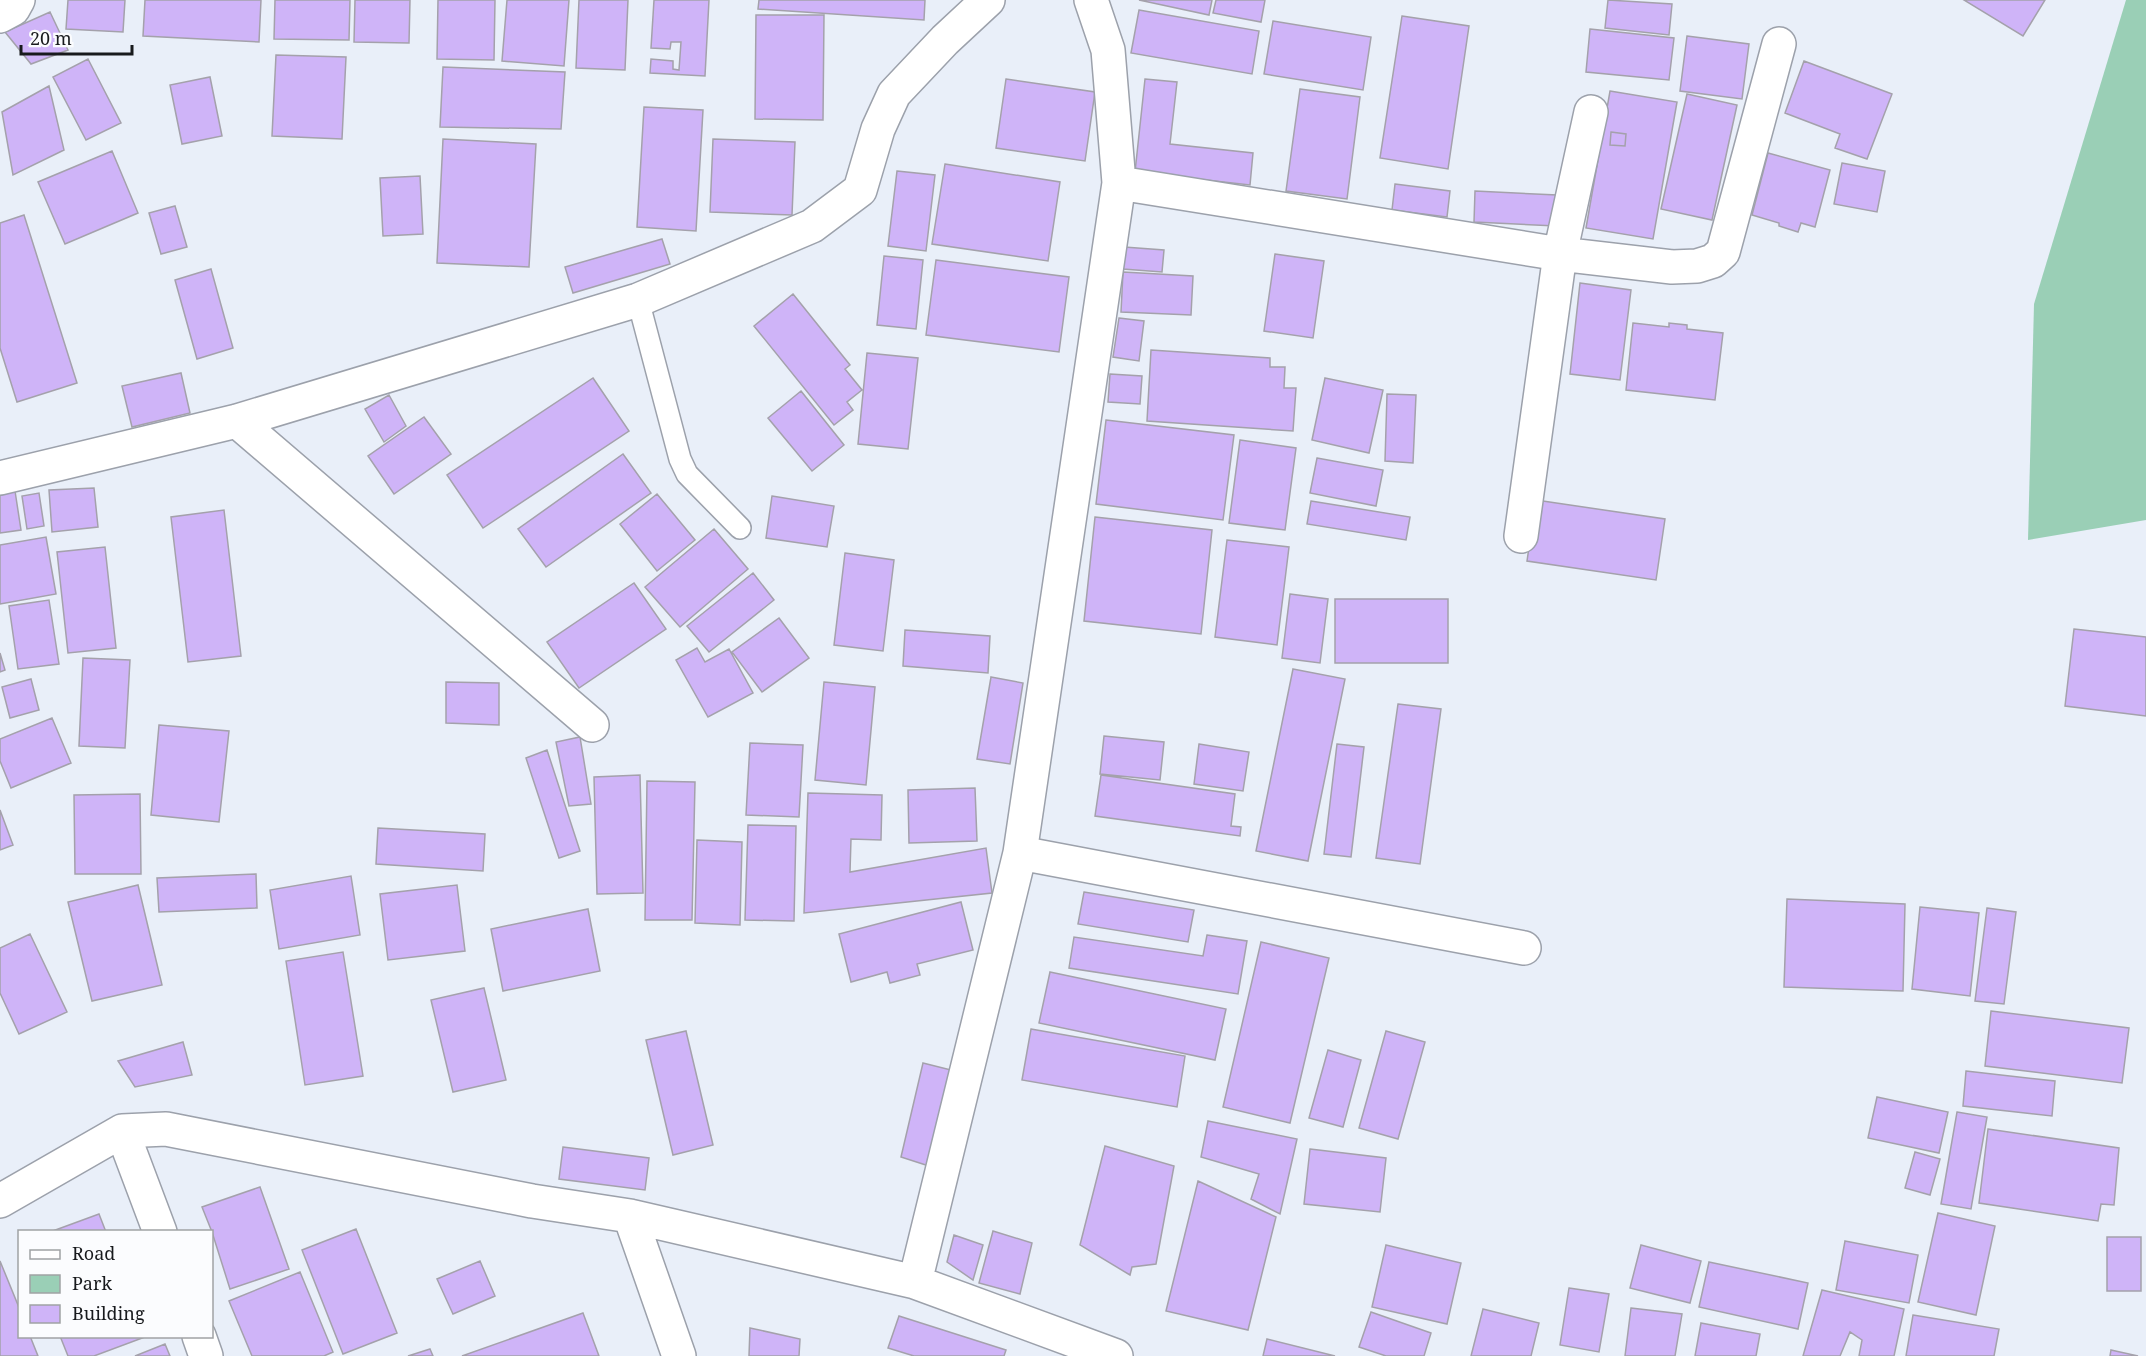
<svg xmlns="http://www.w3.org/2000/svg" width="2146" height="1356" viewBox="0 0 2146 1356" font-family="'Noto Serif',serif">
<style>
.green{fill:#9acfb6}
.building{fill:#cfb4f8;stroke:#a4a1ab;stroke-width:1.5}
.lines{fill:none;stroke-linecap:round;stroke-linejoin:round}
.lane-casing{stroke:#9ca1ab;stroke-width:24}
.street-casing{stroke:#9ca1ab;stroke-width:36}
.lane{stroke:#fff;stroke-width:21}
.street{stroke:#fff;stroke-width:33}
</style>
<rect width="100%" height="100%" fill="#e9eff9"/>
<path class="green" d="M2126,0H2146V520L2028,540L2034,304Z"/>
<path class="building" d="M68,0H125L123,32L66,29Z
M145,0H261L259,42L143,36Z
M275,0H350L349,40L274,39Z
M355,0H410L409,43L354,42Z
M438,0H495L494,60L437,59Z
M507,0H569L564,66L502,61Z
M579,0H628L625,70L576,68Z
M654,0H709L705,76L650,73L651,59L673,61V69L679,70L681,42H671L670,49L651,48Z
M759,0H925L924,20L758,9Z
M1139,0H1212L1209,15Z
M1216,0H1265L1261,22L1213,13Z
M1608,0L1672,4L1669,35L1605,28Z
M1964,0H2045L2023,36Z
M1139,10L1259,31L1252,74L1131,53Z
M50,12L68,50L31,64L5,32Z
M756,15H824L823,120L755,119Z
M1402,16L1469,26L1448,169L1380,158Z
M1273,21L1371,37L1363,90L1264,74Z
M1590,29L1674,38L1669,80L1586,72Z
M1687,36L1749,44L1742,99L1680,91Z
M276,55L346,57L342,139L272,136Z
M88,59L121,123L86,140L53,77Z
M1804,61L1892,94L1867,159L1835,148L1840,134L1785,113Z
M443,67L565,72L561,129L440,127Z
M210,77L222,136L182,144L170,85Z
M1006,79L1095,92L1085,161L996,148Z
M1145,79L1177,82L1170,144L1253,153L1250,185L1135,172Z
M49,86L64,150L13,175L2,112Z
M1300,89L1360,97L1347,199L1286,191Z
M1610,91L1677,102L1653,239L1586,228Z
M1687,94L1737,105L1712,220L1661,209Z
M644,107L703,110L696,231L637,227Z
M1611,132L1626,134L1625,146L1610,145Z
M443,139L536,144L529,267L437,263Z
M713,139L795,142L792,215L710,212Z
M112,151L138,213L65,244L38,182Z
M1768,153L1830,170L1815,227L1801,223L1798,232L1779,226V223L1752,215Z
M1842,163L1885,171L1877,212L1834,204Z
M945,164L1060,182L1048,261L932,244Z
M897,171L935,175L926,251L888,246Z
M420,176L423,234L383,236L380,178Z
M1395,184L1450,191L1447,217L1392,210Z
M1475,191L1557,195L1556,226L1474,222Z
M175,206L187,247L161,254L149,213Z
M24,215L77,383L17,402L0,348V223Z
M662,239L670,264L573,293L565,267Z
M1124,247L1164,250L1162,272L1123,269Z
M1275,254L1324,261L1313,338L1264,331Z
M884,256L923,260L916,329L877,325Z
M936,260L1069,277L1059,352L926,335Z
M211,269L233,348L197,359L175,280Z
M1123,272L1193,276L1191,315L1121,312Z
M1580,283L1631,290L1620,380L1570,374Z
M793,294L850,365L845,369L862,390L847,402L853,410L834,425L754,326Z
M1119,318L1144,321L1139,361L1113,357Z
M1633,323L1669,327V323L1687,325V329L1723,333L1715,400L1626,390Z
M1151,350L1270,358V367H1285L1284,388H1296L1293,431L1147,421Z
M867,353L918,358L908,449L858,444Z
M181,373L190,413L132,427L122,386Z
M1110,374L1142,376L1140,404L1108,402Z
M593,378L629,431L483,528L447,475Z
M1325,378L1383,390L1369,453L1312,440Z
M801,391L844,445L812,471L768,418Z
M1387,394L1416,395L1413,463L1385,461Z
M389,395L406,426L384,442L365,409Z
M424,417L451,454L394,494L368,456Z
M1106,420L1234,435L1223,520L1096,504Z
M1240,440L1296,448L1285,530L1229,523Z
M623,454L651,493L546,567L518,529Z
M1317,458L1383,470L1376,506L1310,493Z
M94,488L98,527L52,532L49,490Z
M15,491L21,530L0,533V493Z
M39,493L44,526L27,529L22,496Z
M657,494L695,540L657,571L620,524Z
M772,496L834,506L827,547L766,538Z
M1536,500L1665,519L1656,580L1527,561Z
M1311,501L1410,517L1406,540L1307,524Z
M224,510L241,656L188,662L171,517Z
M1095,517L1212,530L1201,634L1084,621Z
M714,529L748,569L680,627L645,587Z
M46,537L56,594L0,604V545Z
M1227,540L1289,547L1277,645L1215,637Z
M105,547L116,648L68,653L57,552Z
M845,553L894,560L883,651L834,645Z
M753,573L774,600L709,652L687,626Z
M634,583L666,629L579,688L547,642Z
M1290,594L1328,599L1320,663L1282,658Z
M1335,599H1448V663H1335Z
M49,600L59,664L18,669L9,606Z
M779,618L809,658L762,692L732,652Z
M2074,629L2146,637V716L2065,706Z
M905,630L990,636L988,673L903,666Z
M697,648L705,662L729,649L753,693L708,717L676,660Z
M0,653L5,670L0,672Z
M83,658L130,660L125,748L79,746Z
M1293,669L1345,679L1308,861L1256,851Z
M991,677L1023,683L1010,764L977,759Z
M31,679L39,710L10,718L2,687Z
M446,682L499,683V725L446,723Z
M824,682L875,687L866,785L815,780Z
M1398,704L1441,709L1420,864L1376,858Z
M52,718L71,763L11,788L0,761V739Z
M159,725L229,731L219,822L151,815Z
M1104,736L1164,742L1160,780L1100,774Z
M580,737L591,804L569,806L556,742Z
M750,743L803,745L799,817L746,815Z
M1199,744L1249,752L1243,791L1194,784Z
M1337,744L1364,747L1351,857L1324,854Z
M547,750L580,851L559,858L526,758Z
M640,775L643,893L597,894L594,777Z
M1101,775L1235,794L1231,826L1241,827L1240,836L1095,816Z
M647,781L695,782L692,920H645Z
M975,788L977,841L909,843L908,790Z
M808,793L882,795L881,840L851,839L850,872L986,848L992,893L804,913Z
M140,794L141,874H75L74,795Z
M0,810L13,845L0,850Z
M748,825L796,826L794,921L745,920Z
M378,828L485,834L483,871L376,864Z
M697,840L742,842L740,925L695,923Z
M256,874L257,908L159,912L157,878Z
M351,876L360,935L279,949L270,890Z
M138,885L162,985L92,1001L68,902Z
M457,885L465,951L388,960L380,894Z
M1084,892L1194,910L1188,942L1078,924Z
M1787,899L1905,904L1903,991L1784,987Z
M961,902L973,950L917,964L920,975L890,983L887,972L851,982L839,934Z
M1920,907L1979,913L1970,996L1912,989Z
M1987,908L2016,912L2004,1004L1975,1001Z
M588,909L600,971L503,991L491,929Z
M30,934L67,1012L19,1034L0,993V948Z
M1207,935L1247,941L1238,994L1069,968L1074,937L1203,956Z
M1261,942L1329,958L1290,1123L1223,1107Z
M343,952L363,1076L305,1085L286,961Z
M1050,972L1226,1009L1215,1060L1039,1023Z
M484,988L506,1080L453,1092L431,1000Z
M1991,1011L2129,1028L2122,1083L1985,1066Z
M1031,1029L1185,1056L1177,1107L1022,1080Z
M686,1031L713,1145L673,1155L646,1040Z
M1386,1031L1425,1042L1398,1139L1359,1128Z
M183,1042L192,1075L135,1087L118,1061Z
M1328,1050L1361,1060L1343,1127L1309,1118Z
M923,1063L959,1072L932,1167L901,1157Z
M1966,1071L2055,1081L2052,1116L1963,1106Z
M1877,1097L1948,1112L1939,1153L1868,1138Z
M1957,1112L1987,1117L1971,1209L1941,1204Z
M1208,1121L1297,1139L1280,1214L1251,1199L1259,1174L1201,1157Z
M1988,1129L2119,1148L2114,1205L2101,1204L2098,1221L1979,1203Z
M1105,1146L1174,1166L1156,1264L1132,1267L1130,1275L1080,1245Z
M563,1147L649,1158L645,1190L559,1179Z
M1310,1149L1386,1158L1380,1212L1304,1204Z
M1915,1152L1940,1159L1930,1195L1905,1188Z
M1198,1181L1276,1217L1248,1330L1166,1311Z
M260,1187L289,1269L230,1289L212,1232L202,1207Z
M1938,1213L1995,1226L1976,1315L1918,1302Z
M99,1214L106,1232H50Z
M356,1229L397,1333L343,1354L302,1250Z
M993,1231L1032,1243L1020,1294L979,1283Z
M954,1235L983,1245L973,1280L947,1262Z
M2107,1237H2141V1291H2107Z
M1845,1241L1918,1255L1909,1303L1836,1290Z
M1386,1245L1461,1263L1447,1324L1372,1307Z
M1641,1245L1701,1261L1690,1303L1630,1288Z
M0,1261L20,1310V1336H30L38,1356H0Z
M480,1261L495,1296L453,1314L437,1279Z
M1709,1262L1808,1283L1798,1329L1699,1307Z
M300,1272L333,1352L324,1356H252L229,1301Z
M1569,1288L1609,1294L1599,1352L1560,1345Z
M1822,1290L1904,1309L1894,1356H1859L1862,1340L1850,1332L1840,1356H1803Z
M1631,1308L1682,1314L1675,1356H1625Z
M1483,1309L1539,1323L1531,1356H1471Z
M1371,1312L1431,1333L1424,1356H1386L1359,1347Z
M583,1313L599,1356H462Z
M1913,1315L1999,1329L1994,1356H1906Z
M899,1316L1006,1350L1004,1356H914L888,1348Z
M1701,1323L1760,1334L1756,1356H1695Z
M750,1328L800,1339L799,1356H749Z
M60,1336H145V1337L94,1356H68Z
M1267,1339L1335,1356H1263Z
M165,1344L170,1356H135Z
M430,1349L433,1356H408Z
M2111,1350L2138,1356H2110Z"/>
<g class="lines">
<defs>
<path id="lane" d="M638,300L680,459L687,474L740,528"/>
<path id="street" d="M0,16L13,9L18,0
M1119,183L1560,254L1672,267L1697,266L1713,261L1723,252L1779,44
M237,421L592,725
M0,478L237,421L638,300L812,226L860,190L878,129L894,94L945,40L988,0
M1521,536L1560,254L1591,112
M1020,853L1524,948
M122,1131L160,1232
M0,1201L122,1131L166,1129L532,1201L630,1216L915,1282L1116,1356
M630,1216L679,1356
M915,1282L1020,853L1119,183L1108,50L1091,0
M199,1336L206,1356"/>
</defs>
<use href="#lane" class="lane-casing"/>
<use href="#street" class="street-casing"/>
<use href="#lane" class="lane"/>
<use href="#street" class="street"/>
</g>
<rect x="18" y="1230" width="195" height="108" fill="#fbfcfe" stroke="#a0a2a4" stroke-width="1.5"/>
<rect x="30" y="1250" width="30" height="9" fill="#ffffff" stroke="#a0a2a4" stroke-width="1.5"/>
<text x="72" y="1260" font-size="18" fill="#181a1d">Road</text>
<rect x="30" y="1275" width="30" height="18" fill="#9acfb6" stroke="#a0a2a4" stroke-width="1.5"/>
<text x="72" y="1290" font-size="18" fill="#181a1d">Park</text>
<rect x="30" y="1305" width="30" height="18" fill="#cfb4f8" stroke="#a0a2a4" stroke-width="1.5"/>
<text x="72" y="1320" font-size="18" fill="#181a1d">Building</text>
<path d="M21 45v9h111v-9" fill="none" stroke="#181a1d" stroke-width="3"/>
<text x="30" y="45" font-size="18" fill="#181a1d" stroke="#fbfcfe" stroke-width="4.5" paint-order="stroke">20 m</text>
</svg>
